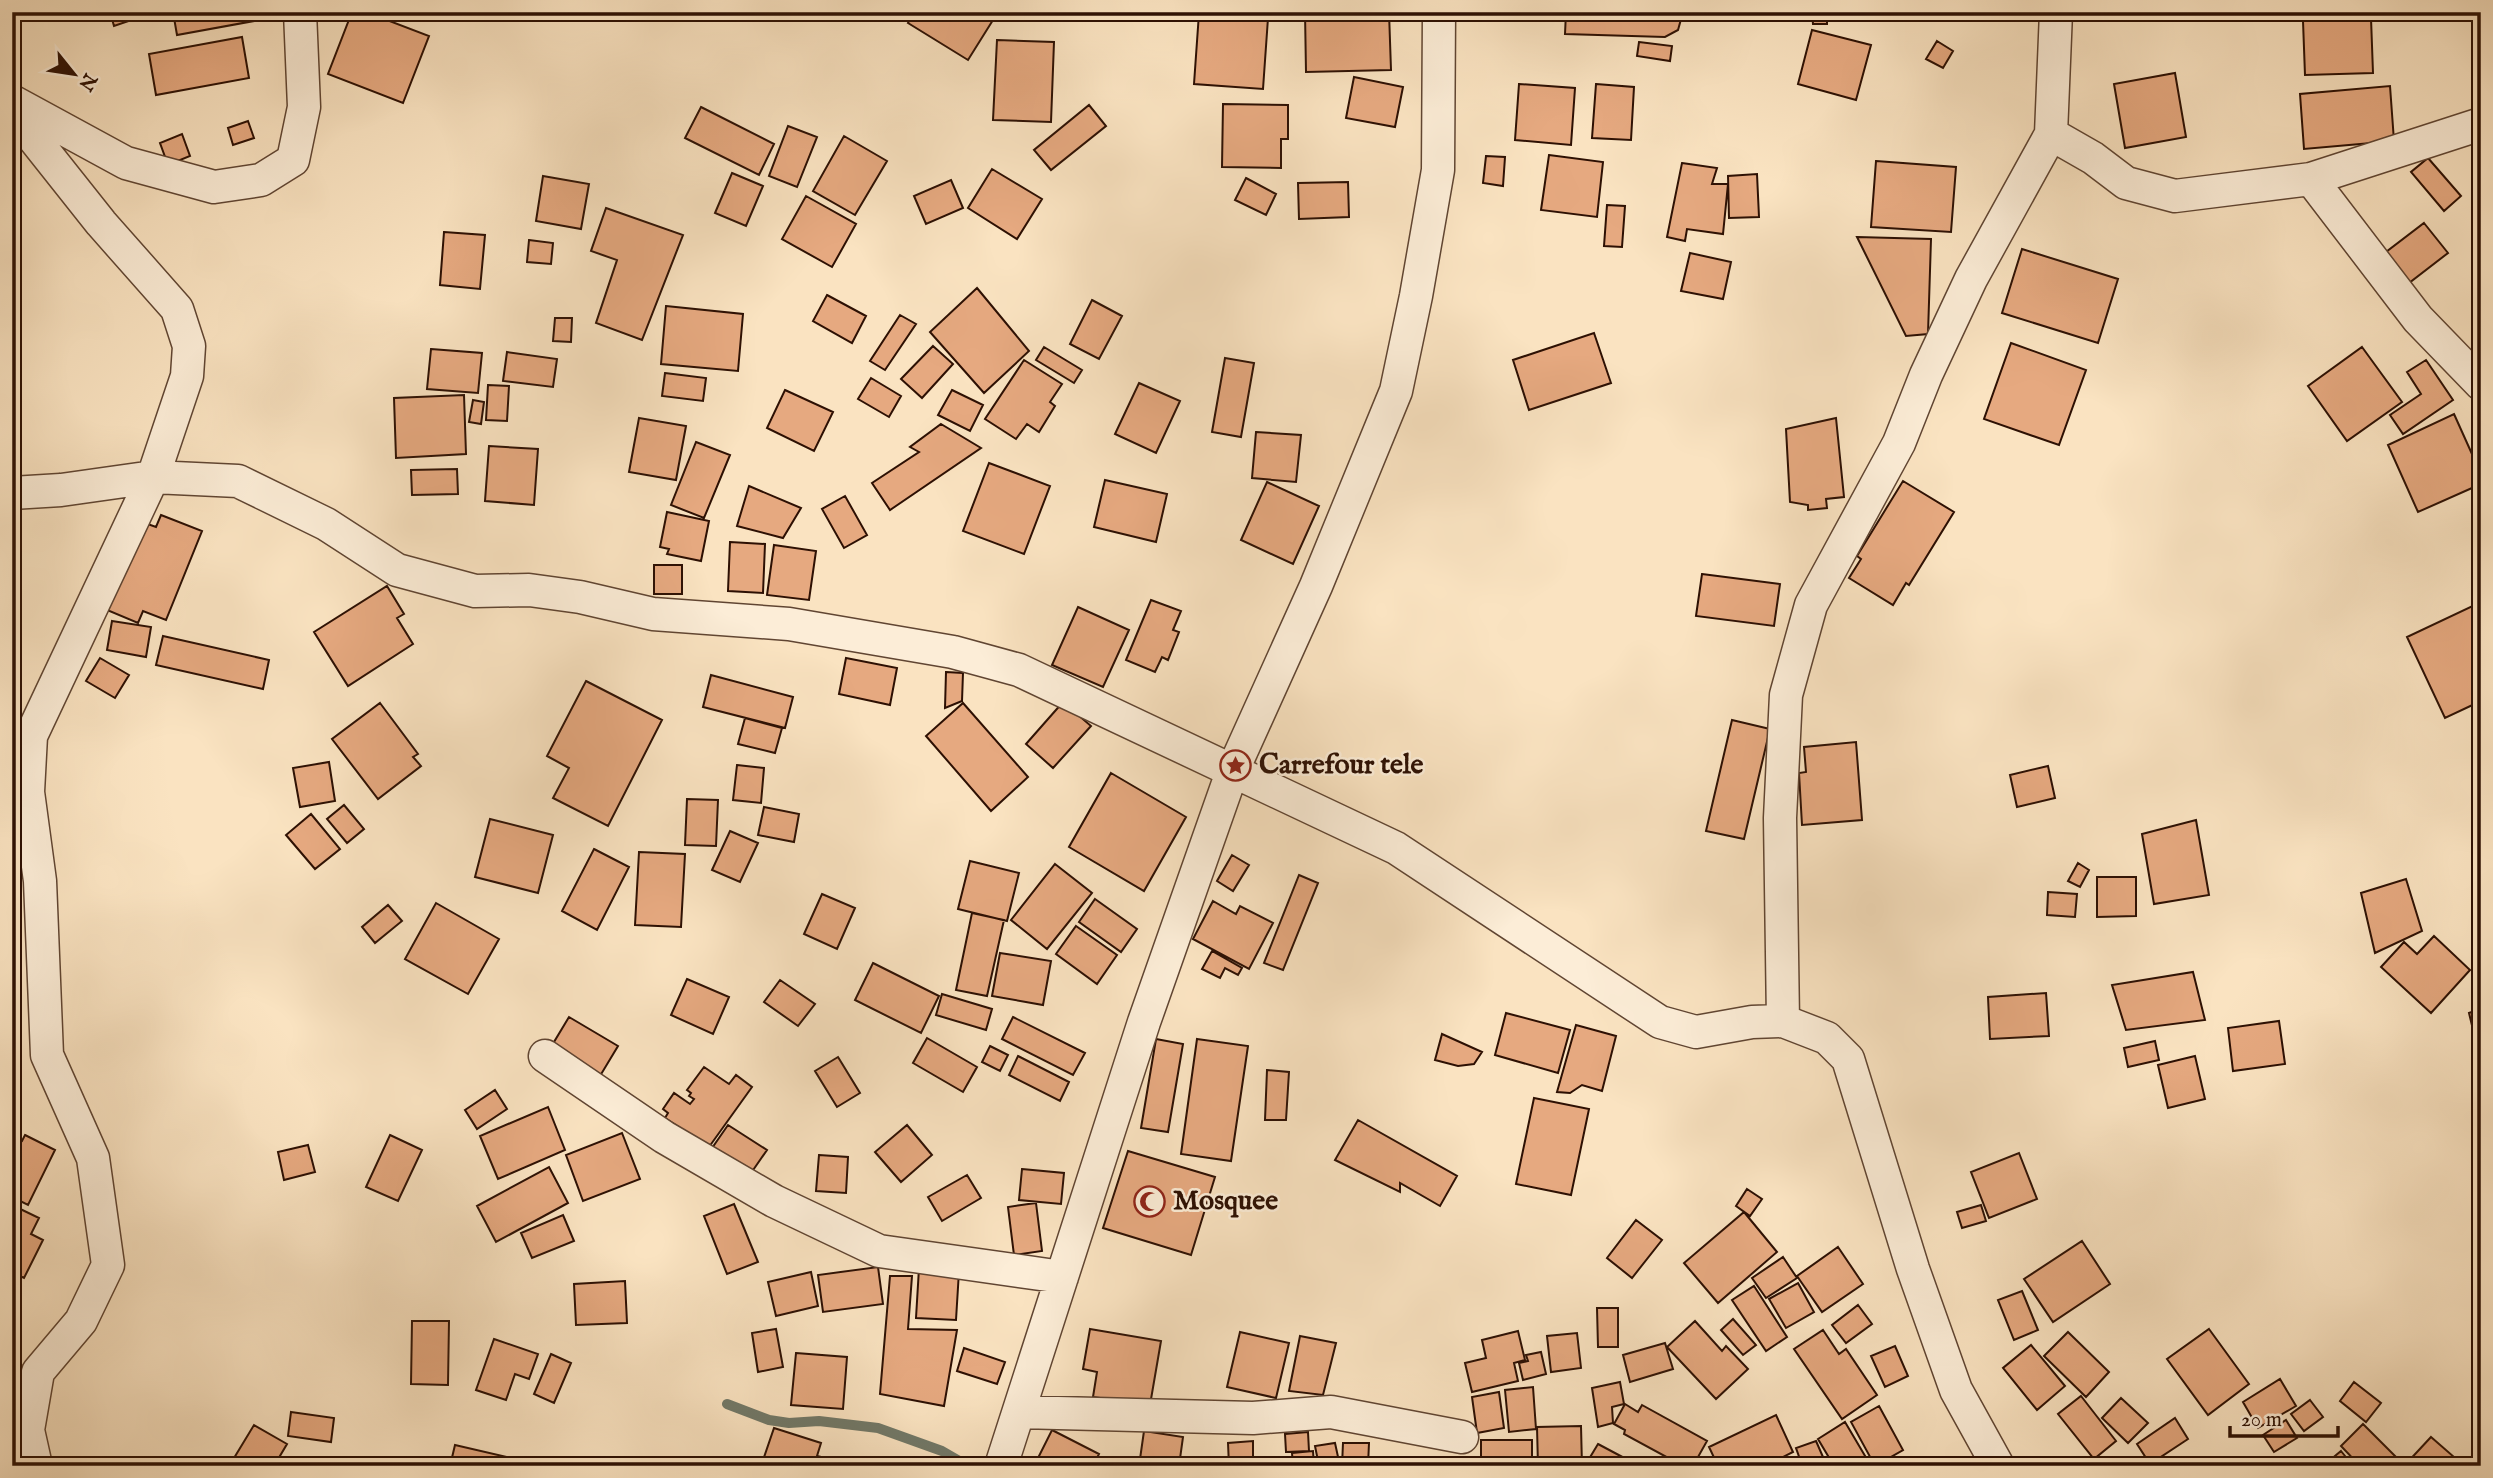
<svg xmlns="http://www.w3.org/2000/svg" width="2493" height="1478" viewBox="0 0 2493 1478" font-family="'IM FELL English',serif">
<style>
.lines{fill:none;stroke-linecap:round;stroke-linejoin:round}
.stream{stroke:#717969;stroke-width:10}
.building{fill:#e6a980;stroke:#2d1003;stroke-width:2}
.minor-casing{stroke:#604532;stroke-width:35}
.minor{stroke:#fcedd7;stroke-width:32}
.labels{text-anchor:middle;dominant-baseline:central;stroke-width:5;stroke-linejoin:round;paint-order:stroke}
.poi-label{font-size:28px;font-weight:bold;fill:#2d1003;stroke:#fcedd7;text-anchor:start}
</style>
<rect width="100%" height="100%" fill="#fae3c1"/>
<filter id="stains"><feTurbulence type="fractalNoise" baseFrequency=".00286" numOctaves="4"/><feColorMatrix values="0 0 0 0 .2 0 0 0 0 .09 0 0 0 0 .02 0 0 0 .5 -.17"/></filter>
<radialGradient id="worn" r=".72"><stop offset=".6" stop-color="#630" stop-opacity="0"/><stop offset="1" stop-color="#630" stop-opacity=".3"/></radialGradient>
<g class="lines">
<path class="stream" d="M727,1404L769,1420L789,1423L819,1421L878,1428L942,1451L968,1466"/>
</g>
<path class="building" d="M110,12H155L114,26Z
M173,12H264L265,19L177,35Z
M352,12H366L429,36L403,103L328,74Z
M915,12H998L968,60L908,23Z
M1305,12H1389L1391,70L1306,72Z
M1566,12H1683L1678,30L1665,37L1565,34Z
M1812,12H1827V24H1813Z
M1199,13L1268,18L1263,89L1194,84Z
M2371,18L2373,73L2305,75L2303,21Z
M1812,30L1871,45L1856,100L1798,84Z
M242,37L249,78L156,95L149,54Z
M997,40L1054,42L1051,122L993,120Z
M1937,41L1953,51L1943,68L1926,59Z
M1639,42L1672,46L1670,61L1637,56Z
M2175,73L2186,137L2125,148L2114,84Z
M1354,77L1403,87L1395,127L1346,118Z
M1519,84L1575,88L1571,145L1515,140Z
M1596,84L1634,87L1631,140L1592,138Z
M2390,86L2394,141L2304,149L2300,94Z
M1223,104L1288,105V139H1281V168L1222,167Z
M1089,105L1106,126L1051,170L1034,150Z
M701,107L774,144L759,175L685,138Z
M248,121L254,138L233,145L228,128Z
M788,126L817,137L797,187L769,176Z
M182,134L190,156L168,165L160,143Z
M844,136L887,161L855,215L813,191Z
M1549,155L1603,162L1597,217L1541,210Z
M1486,156L1505,157L1503,186L1483,183Z
M2428,158L2461,196L2444,211L2411,172Z
M1876,161L1956,167L1951,232L1871,227Z
M1682,163L1717,168L1712,184H1728L1723,234L1687,229L1685,241L1667,237Z
M992,169L1042,199L1017,239L968,208Z
M732,173L763,186L746,226L715,213Z
M1757,174L1759,217L1729,218L1728,176Z
M543,176L589,184L581,229L536,221Z
M1246,178L1276,194L1266,215L1235,200Z
M951,180L963,208L926,224L914,196Z
M1348,182L1349,217L1299,219L1298,183Z
M806,196L856,224L832,267L782,239Z
M1607,205L1625,206L1622,247L1604,246Z
M606,208L683,235L642,340L596,323L617,260L591,251Z
M2424,223L2448,253L2409,283L2386,252Z
M444,232L485,235L480,289L440,285Z
M1857,237L1931,239L1928,334L1906,336Z
M529,240L553,243L551,264L527,262Z
M2022,249L2118,279L2098,343L2002,313Z
M1690,253L1731,262L1723,299L1681,291Z
M977,288L1029,351L984,393L930,332Z
M827,295L866,316L852,343L813,321Z
M1092,300L1122,316L1099,359L1070,344Z
M666,306L743,314L738,371L661,364Z
M900,315L916,324L885,370L870,361Z
M555,318H572L571,342L553,341Z
M1594,333L1611,383L1529,410L1513,360Z
M2011,343L2086,370L2059,445L1984,419Z
M933,346L953,364L922,398L901,379Z
M1044,347L1082,370L1074,383L1036,360Z
M2362,347L2402,402L2347,441L2308,386Z
M431,349L482,353L478,393L427,389Z
M507,352L557,359L553,387L503,381Z
M1225,358L1254,363L1241,437L1212,432Z
M1024,360L1062,384L1050,402L1055,406L1039,432L1027,424L1016,439L985,419Z
M2426,360L2453,400L2403,434L2390,415L2421,394L2407,372Z
M665,373L706,378L703,401L662,396Z
M871,378L901,396L889,417L858,399Z
M1139,383L1180,401L1156,453L1115,434Z
M488,385L509,386L507,421L486,420Z
M785,390L833,412L814,451L767,428Z
M952,390L983,405L970,431L938,415Z
M464,395L466,454L396,458L394,398Z
M473,400L484,402L481,424L469,422Z
M2454,414L2481,474V484L2418,512L2388,445Z
M639,418L686,426L676,480L629,472Z
M1836,418L1844,497L1826,499L1827,508L1808,510V505L1790,502L1786,429Z
M941,424L981,448L890,510L872,483L919,452L910,447Z
M1256,432L1301,435L1296,482L1252,478Z
M696,442L730,455L704,518L671,505Z
M489,446L538,449L534,505L485,501Z
M989,463L1050,486L1024,554L963,531Z
M457,469L458,494L412,495L411,470Z
M1105,480L1167,494L1156,542L1094,527Z
M1903,481L1954,512L1909,585L1906,583L1893,605L1849,578L1861,559L1857,556Z
M1267,482L1319,506L1293,564L1241,540Z
M749,486L801,508L783,538L737,526Z
M845,496L867,535L844,548L822,509Z
M667,512L709,521L701,561L667,554L669,549L660,547Z
M161,515L202,531L166,620L143,611L138,623L107,610L142,522L156,527Z
M730,542L765,544L763,593L728,591Z
M774,545L816,551L809,600L767,595Z
M654,565H682V594H654Z
M1702,574L1780,584L1774,626L1696,616Z
M387,586L404,614L397,618L413,644L348,686L314,632Z
M1151,600L1181,611L1173,630L1179,632L1168,660L1162,657L1155,672L1126,660Z
M2481,602V701L2445,718L2407,637Z
M1078,607L1129,630L1103,687L1052,665Z
M112,621L151,627L146,657L107,650Z
M163,636L269,660L263,689L156,665Z
M100,658L129,675L115,698L86,681Z
M846,658L897,668L890,705L839,694Z
M946,672L963,673L962,701L945,708Z
M711,675L793,697L785,728L703,707Z
M586,681L662,720L608,826L553,798L569,768L547,756Z
M1063,702L1091,726L1053,768L1026,744Z
M380,703L418,754L413,757L421,766L378,799L332,739Z
M963,703L1028,777L991,811L926,736Z
M745,718L782,728L775,753L738,744Z
M1732,720L1770,729L1744,839L1706,831Z
M1856,742L1862,820L1802,825L1799,773L1806,772L1804,747Z
M329,762L335,801L300,807L293,768Z
M737,765L764,768L761,803L733,800Z
M2048,766L2055,798L2017,807L2010,775Z
M1111,773L1186,817L1144,891L1069,847Z
M687,799L718,800L716,846L685,845Z
M344,805L364,829L347,843L327,819Z
M764,807L799,814L794,842L758,835Z
M311,814L340,849L315,869L286,835Z
M490,819L553,835L538,893L475,877Z
M2196,820L2209,895L2154,904L2142,834Z
M730,831L758,843L740,882L712,870Z
M594,849L629,867L597,930L562,911Z
M639,852L685,854L681,927L635,925Z
M1232,855L1249,865L1233,891L1217,881Z
M970,861L1019,873L1007,921L958,909Z
M2078,863L2089,870L2080,887L2068,881Z
M1055,864L1092,893L1047,949L1011,920Z
M1299,875L1318,883L1283,970L1264,963Z
M2097,877H2136V916L2097,917Z
M2406,879L2422,931L2375,953L2361,893Z
M2048,892L2077,894L2075,917L2047,915Z
M822,894L855,908L837,949L804,934Z
M1095,899L1137,929L1121,952L1079,922Z
M1213,901L1236,914L1240,906L1273,923L1249,969L1193,939Z
M436,903L499,939L468,994L405,959Z
M388,905L402,921L375,943L362,927Z
M972,913L1004,920L987,996L956,990Z
M1076,926L1117,955L1097,984L1056,954Z
M2434,936L2470,970L2431,1013L2381,967L2404,942L2417,954Z
M1212,951L1242,968L1238,975L1225,968L1220,978L1202,969Z
M1000,953L1051,961L1043,1005L992,996Z
M873,963L939,996L921,1033L855,1000Z
M2193,972L2205,1020L2126,1030L2112,985Z
M687,979L729,997L713,1034L671,1015Z
M780,980L815,1004L798,1026L764,1002Z
M2046,993L2049,1036L1990,1039L1988,997Z
M942,994L992,1009L986,1030L936,1015Z
M2481,1009V1063L2469,1013Z
M1506,1013L1570,1030L1558,1073L1495,1055Z
M569,1017L618,1046L600,1076L551,1047Z
M1013,1017L1085,1053L1073,1075L1002,1039Z
M2279,1021L2285,1064L2233,1071L2228,1028Z
M1576,1025L1616,1036L1602,1091L1582,1085L1570,1093L1557,1092Z
M1442,1034L1482,1052L1474,1064L1458,1066L1435,1060Z
M927,1038L977,1067L963,1092L913,1063Z
M1156,1039L1183,1044L1168,1132L1141,1128Z
M1197,1039L1248,1046L1231,1161L1181,1154Z
M2155,1041L2159,1060L2128,1067L2124,1048Z
M990,1046L1008,1055L1000,1071L982,1062Z
M1018,1056L1069,1082L1060,1101L1009,1075Z
M2195,1056L2205,1099L2168,1108L2158,1065Z
M838,1057L860,1093L837,1107L815,1071Z
M704,1067L729,1084L736,1075L752,1087L709,1147L665,1118L668,1113L663,1109L674,1093L690,1104L694,1099L689,1096L691,1093L687,1090Z
M1267,1070L1289,1072L1286,1120H1265Z
M495,1090L507,1109L477,1129L465,1110Z
M1534,1098L1589,1109L1571,1195L1516,1184Z
M548,1107L565,1150L498,1179L480,1136Z
M1358,1120L1457,1176L1440,1206L1400,1183V1192L1335,1160Z
M728,1125L767,1150L749,1176L710,1151Z
M907,1125L932,1155L901,1182L875,1152Z
M622,1133L640,1179L583,1201L566,1155Z
M25,1135L55,1150L28,1205L12,1197V1136L22,1141Z
M390,1135L422,1150L398,1201L366,1187Z
M308,1145L315,1172L284,1180L278,1152Z
M1128,1151L1215,1177L1191,1255L1103,1228Z
M2019,1153L2037,1199L1989,1218L1971,1172Z
M819,1155L848,1157L846,1193L816,1191Z
M549,1167L568,1203L496,1242L477,1206Z
M1022,1169L1064,1173L1061,1204L1019,1200Z
M967,1175L981,1198L942,1221L928,1197Z
M1747,1189L1762,1199L1750,1216L1736,1206Z
M1036,1203L1042,1251L1014,1255L1008,1207Z
M734,1204L758,1262L727,1274L704,1216Z
M12,1205L39,1218L31,1234L43,1240L24,1278L16,1274L12,1282Z
M1981,1205L1986,1221L1962,1228L1957,1212Z
M1744,1212L1777,1252L1718,1303L1684,1263Z
M563,1215L574,1241L532,1258L521,1233Z
M1636,1220L1662,1240L1632,1278L1607,1258Z
M2082,1241L2110,1284L2053,1322L2024,1279Z
M1838,1247L1863,1284L1822,1312L1797,1276Z
M1783,1257L1797,1278L1766,1298L1752,1278Z
M878,1267L883,1304L823,1312L818,1275Z
M919,1268L959,1271L956,1320L916,1318Z
M811,1272L818,1306L776,1316L768,1282Z
M890,1276H912L908,1329L957,1330L944,1406L880,1394Z
M625,1281L627,1323L576,1325L574,1284Z
M1798,1283L1814,1312L1786,1328L1769,1299Z
M1754,1286L1787,1337L1766,1351L1732,1300Z
M2022,1291L2038,1330L2014,1340L1998,1300Z
M1858,1305L1872,1324L1846,1343L1832,1325Z
M1597,1308H1618V1347H1598Z
M1733,1319L1756,1345L1743,1355L1721,1330Z
M412,1321H449L448,1385L411,1384Z
M1695,1321L1722,1351L1726,1346L1748,1369L1716,1399L1667,1347Z
M776,1329L783,1367L758,1372L752,1333Z
M1090,1329L1161,1341L1150,1405L1093,1397L1097,1372L1083,1369Z
M2209,1329L2249,1384L2208,1415L2167,1359Z
M1823,1330L1839,1354L1846,1349L1877,1395L1842,1419L1794,1349Z
M1518,1331L1525,1360L1514,1363L1518,1381L1472,1392L1465,1363L1486,1358L1482,1340Z
M1240,1332L1289,1343L1276,1398L1227,1387Z
M2068,1332L2109,1372L2086,1397L2044,1356Z
M1577,1333L1581,1368L1551,1372L1547,1336Z
M1300,1336L1336,1343L1323,1395L1289,1391Z
M494,1339L538,1354L529,1379L515,1374L506,1400L476,1390Z
M1665,1343L1673,1369L1630,1382L1623,1355Z
M2031,1345L2065,1386L2037,1410L2003,1368Z
M1895,1346L1908,1376L1885,1387L1871,1356Z
M964,1348L1005,1362L997,1384L957,1371Z
M1541,1352L1546,1374L1523,1380L1519,1363L1528,1361L1526,1355Z
M796,1353L847,1357L843,1409L791,1405Z
M551,1354L571,1363L554,1403L534,1394Z
M2280,1379L2296,1406L2258,1428L2243,1402Z
M1620,1382L1624,1404L1612,1407L1613,1423L1598,1427L1592,1388Z
M2354,1382L2381,1403L2366,1422L2340,1401Z
M1533,1387L1536,1429L1509,1432L1505,1390Z
M1499,1392L1504,1428L1477,1433L1472,1397Z
M2081,1396L2116,1441L2094,1459L2058,1414Z
M2121,1398L2148,1423L2128,1443L2102,1418Z
M2310,1400L2323,1417L2304,1431L2291,1414Z
M1625,1404L1638,1412L1642,1405L1707,1441L1693,1466H1683L1624,1434L1625,1430L1614,1424Z
M1879,1406L1903,1450L1875,1466L1851,1422Z
M291,1412L334,1418L331,1442L288,1436Z
M1776,1415L1793,1452L1765,1466L1761,1459L1748,1466H1718L1709,1447Z
M2175,1418L2188,1439L2150,1464L2137,1444Z
M2286,1420L2297,1438L2274,1452L2263,1435Z
M1845,1422L1871,1466H1834L1818,1439Z
M2363,1424L2399,1460L2392,1466H2360L2341,1446Z
M254,1425L287,1444L274,1466H235L231,1463Z
M1581,1426L1582,1466H1538L1537,1427Z
M774,1428L821,1443L817,1456L830,1459L828,1466H761Z
M1052,1430L1099,1454L1093,1466H1034Z
M1144,1431L1183,1437L1179,1466H1139Z
M1308,1432L1309,1451L1286,1452L1285,1434Z
M2431,1437L2454,1457L2446,1466H2404Z
M1481,1440H1532V1466H1481Z
M1253,1441V1466H1229L1228,1443Z
M1816,1441L1823,1457L1802,1465L1796,1448Z
M1335,1443L1340,1466H1319L1315,1446Z
M1343,1443H1369L1368,1466H1342Z
M1598,1444L1630,1461L1627,1466H1600L1589,1459Z
M455,1445L511,1458L509,1466H450Z
M1313,1451L1314,1466H1293L1292,1453Z
M2341,1451L2353,1466H2323Z"/>
<g class="lines">
<defs>
<path id="minor" d="M12,101L126,163L214,187L261,180L293,160L304,107L300,12
M12,111L101,223L177,309L189,346L187,376L153,477L31,736L20,753
M2051,134L2093,158L2126,183L2175,196L2311,179L2481,124
M2311,179L2418,319L2481,384
M12,493L61,490L153,477L238,481L326,524L397,570L475,591L529,590L580,597L653,614L789,624L953,652L1019,670L1396,848L1660,1022L1696,1032L1752,1022L1783,1021L1827,1038L1848,1059L1913,1269L1956,1390L1998,1466
M31,736L28,792L40,881L47,1055L93,1158L108,1265L81,1321L38,1372L28,1430L36,1466
M1783,1021L1780,818L1786,695L1811,605L1899,443L1926,375L1971,279L2051,134L2056,12
M545,1056L664,1137L774,1201L879,1251L1062,1277
M1019,1412L1253,1418L1331,1412L1462,1437
M1001,1466L1144,1022L1232,772L1316,586L1396,391L1416,296L1438,170L1439,12"/>
</defs>
<use href="#minor" class="minor-casing"/>
<use href="#minor" class="minor"/>
</g>
<defs>
<symbol id="sight-ring" viewBox="-11 -11 22 22"><circle r="9.5" fill="#fcedd7" stroke="#8f2418" stroke-width="1.5"/><path d="M0-6L1.8-2.2L6-1.7L2.9 1.2L3.7 5.4L0 3.3L-3.7 5.4L-2.9 1.2L-6-1.7L-1.8-2.2Z" fill="#8f2418"/></symbol>
<symbol id="mosque-ring" viewBox="-11 -11 22 22"><circle r="9.5" fill="#fcedd7" stroke="#8f2418" stroke-width="1.5"/><path d="M3.5-4.9A6 6 0 1 0 3.5 4.9A5 5 0 1 1 3.5-4.9Z" fill="#8f2418"/></symbol>
</defs>
<g fill-rule="evenodd">
<use href="#sight-ring" x="1218" y="748" width="35" height="35"/>
<use href="#mosque-ring" x="1132" y="1184" width="35" height="35"/>
</g>
<g class="labels">
<g class="poi-label">
<text x="1259" y="765">Carrefour tele</text>
<text x="1173" y="1201">Mosquee</text>
</g>
</g>
<rect width="2493" height="1478" fill="none" stroke="#fae3c1" stroke-width="42"/>
<rect x="14" y="14" width="2465" height="1450" fill="none" stroke="#2d1003" stroke-width="3.5"/>
<rect x="21" y="21" width="2451" height="1436" fill="none" stroke="#2d1003" stroke-width="2"/>
<g transform="translate(74 74) rotate(120)" stroke="#fcedd7" stroke-width="5" paint-order="stroke">
<path d="M0-5L12 26L0 18L-12 26Z" fill="#2d1003"/>
<text y="-10" font-size="19" font-weight="bold" text-anchor="middle" fill="#2d1003">N</text>
</g>
<path d="M2230 1426v10h108v-10" fill="none" stroke="#2d1003" stroke-width="3.5"/>
<text x="2241" y="1426" font-size="21" fill="#2d1003" stroke="#fcedd7" stroke-width="5" paint-order="stroke">20 m</text>
<rect width="100%" height="100%" filter="url(#stains)"/>
<rect width="100%" height="100%" fill="url(#worn)"/>
</svg>
